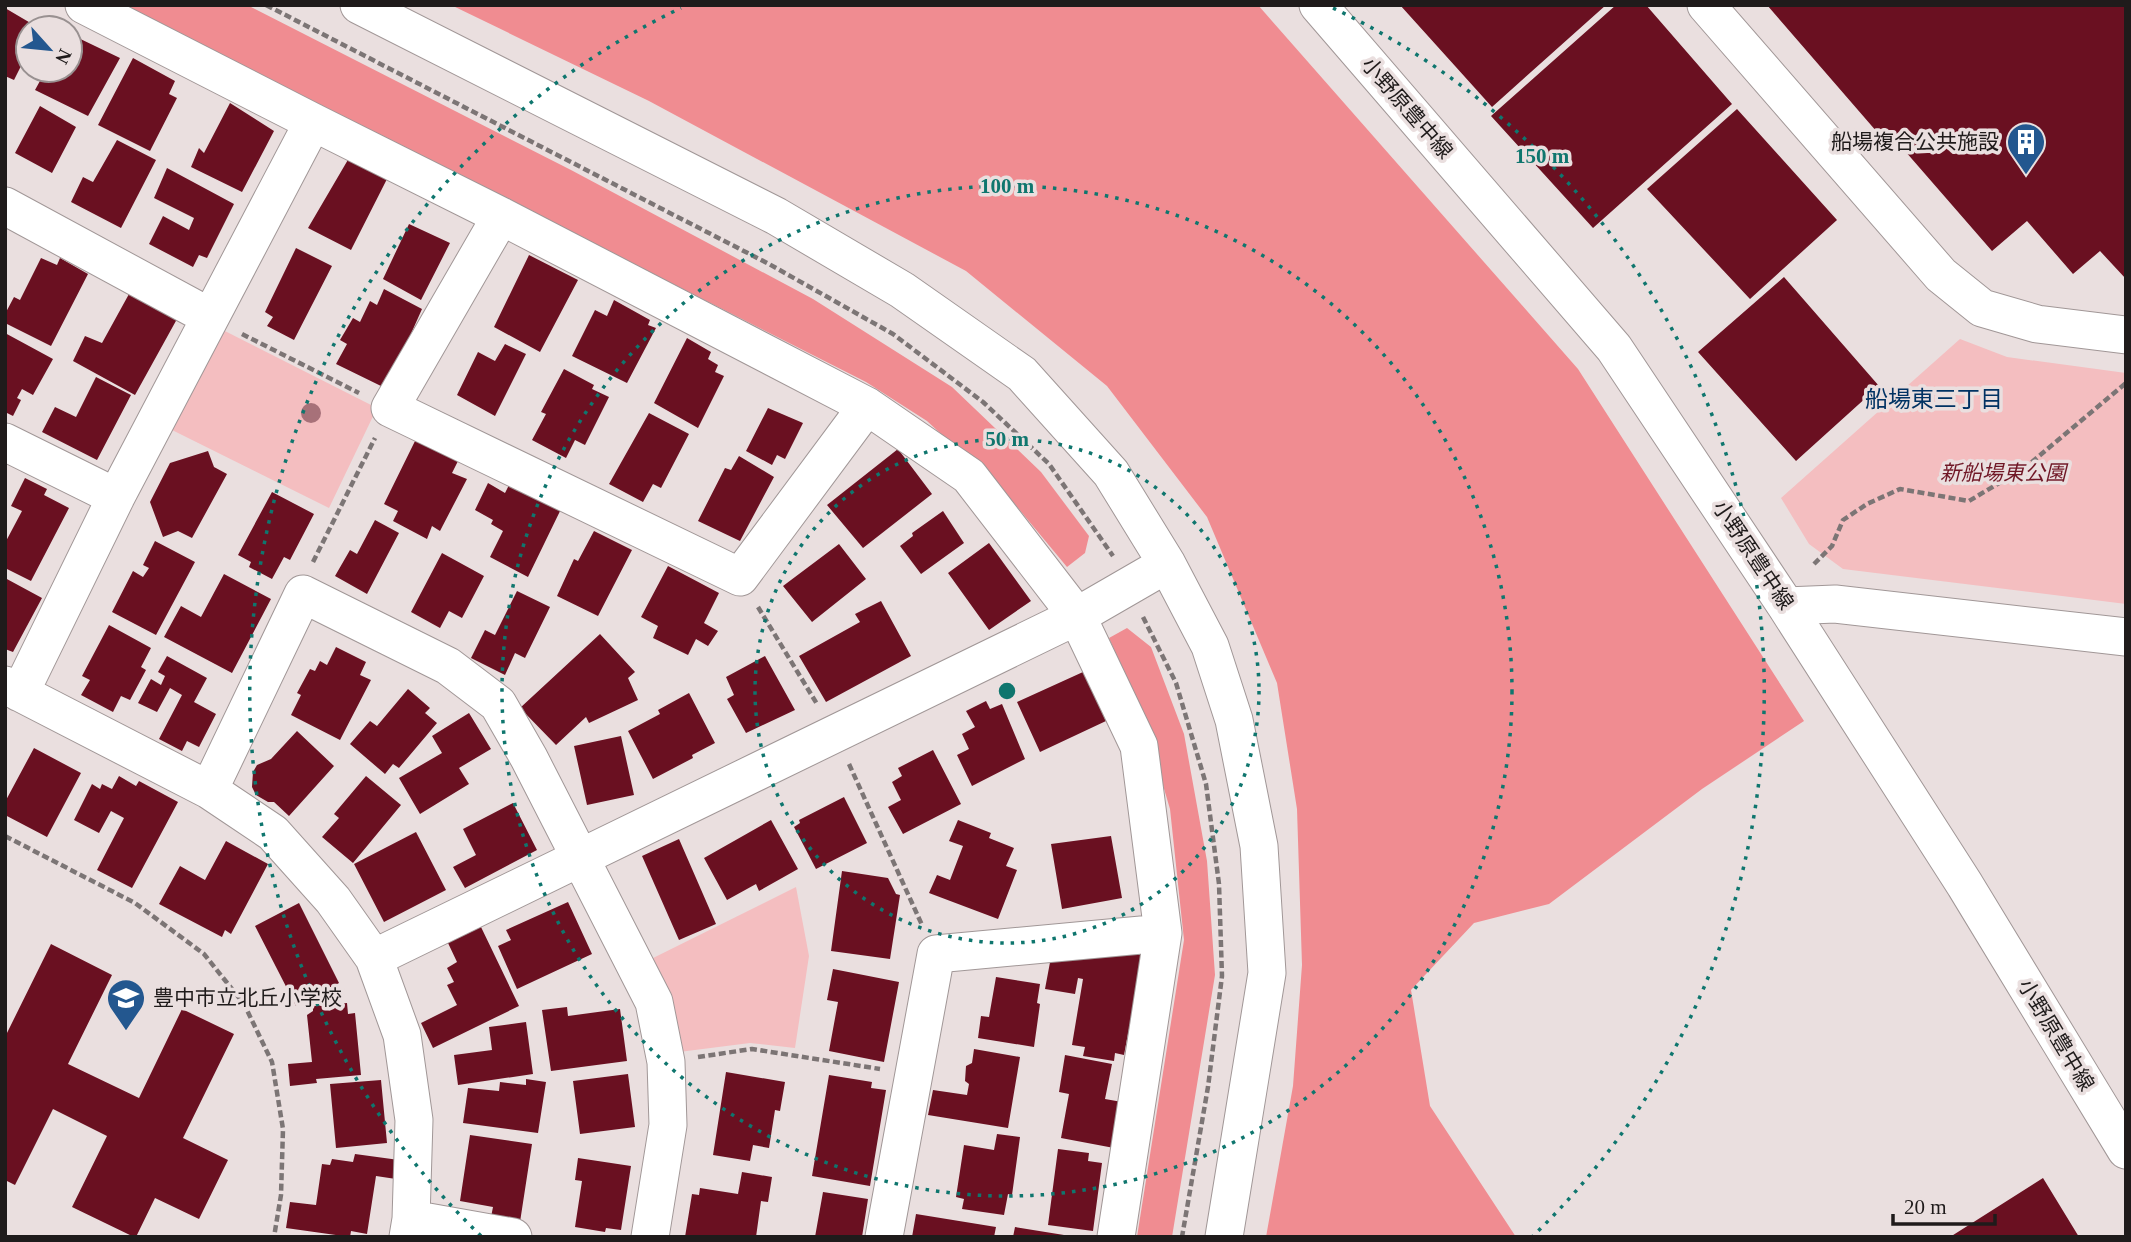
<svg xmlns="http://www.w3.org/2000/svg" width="2131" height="1242" viewBox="0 0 2131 1242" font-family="'Times New Roman','Noto Sans JP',serif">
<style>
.green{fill:#f4bec0}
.forest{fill:#f08c91}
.building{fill:#6a1021}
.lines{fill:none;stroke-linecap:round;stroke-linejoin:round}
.minor-casing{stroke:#a19797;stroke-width:39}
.path{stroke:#7c7575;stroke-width:4.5;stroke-dasharray:7 3.5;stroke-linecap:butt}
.minor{stroke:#fff;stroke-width:37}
.tree{fill:#a77179}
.ring{fill:none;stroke:#0f766e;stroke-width:3.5;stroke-dasharray:3.5 7}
.labels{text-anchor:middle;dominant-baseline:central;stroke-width:7;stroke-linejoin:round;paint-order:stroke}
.street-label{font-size:21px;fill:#1f1b1b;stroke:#eadfdf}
.poi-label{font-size:21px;fill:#1f1b1b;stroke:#eadfdf;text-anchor:end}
.park-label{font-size:21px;font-style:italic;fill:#701726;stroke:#eadfdf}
.neighbourhood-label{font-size:23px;fill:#003263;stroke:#eadfdf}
.centre{fill:#0f766e;stroke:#eadfdf;stroke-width:3.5}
.ring-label{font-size:21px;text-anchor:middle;font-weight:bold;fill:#0f766e;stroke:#eadfdf;stroke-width:7;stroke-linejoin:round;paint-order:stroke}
</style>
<rect width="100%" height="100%" fill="#eadfdf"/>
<path class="green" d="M219,328L377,408L329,508L168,428Z
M1960,339L2007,357L2126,373V604L1843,569L1809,544L1781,498Z
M796,887L809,956L795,1048L750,1043L679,1052L643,963Z"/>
<path class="forest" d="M124,5H247L571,170L813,299L952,387L1041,472L1089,536L1085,553L1067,567L1008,496L927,421L866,382Z
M451,5H1258L1578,369L1804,721L1702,789L1549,904L1474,923L1411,990L1430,1106L1516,1237H1266L1293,1086L1302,965L1297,809L1277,683L1207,517L1107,386L966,271L649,101Z
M1127,628L1151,647L1184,734L1207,861L1215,975L1172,1237H1137L1184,940L1170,809L1142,714L1109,638Z"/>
<path class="building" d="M1400,5H1606L1492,107Z
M1616,5H1646L1732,104L1593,228L1491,116Z
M1767,5H2126V279L2100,251L2073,274L2027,221L1992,251L1885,128L1877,132Z
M5,8L39,28H28V52L14,80L5,76Z
M70,34L120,58L88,116L35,90L46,70H70Z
M133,58L175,81L169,94L177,98L150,151L98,125Z
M230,103L274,131L242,192L191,167L199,148L204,153Z
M40,106L76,127L52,173L15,153Z
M1737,109L1837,220L1750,299L1647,189Z
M117,140L156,160L121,228L71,202L83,177L93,182Z
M349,158L387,179L351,250L308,228Z
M167,168L234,204L207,258L199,255L193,267L149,244L163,216L189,230L194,218L154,198Z
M409,224L450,243L421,300L383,279Z
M296,248L332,266L294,340L267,326L273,317L265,312Z
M529,255L578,280L540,352L494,327Z
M41,258L57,265L60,258L88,274L51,346L5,323V314L14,297L20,300Z
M1784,277L1879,386L1796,461L1698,352Z
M384,289L422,309L410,336L416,339L397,376L389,372L381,386L336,364L347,344L340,340L353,318L360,322L370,301L377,305Z
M129,294L177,319L135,395L73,361L85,336L102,343Z
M614,300L650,320L648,325L656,328L627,383L572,356L595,310L607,316Z
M5,333L53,359L33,395L22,389L17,398L21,400L13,416L5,412Z
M687,338L711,352L708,359L718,365L715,372L724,376L698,428L654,403Z
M505,344L526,354L495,416L457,395L478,352L495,361Z
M564,369L594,385L592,389L609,397L585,445L575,440L566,458L532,440L546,414L541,412Z
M96,377L131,395L97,460L42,432L55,407L76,417Z
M768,408L803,423L785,459L777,455L772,465L746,451Z
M649,413L689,434L661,488L653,484L643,502L609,484Z
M416,439L458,461L452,473L467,479L440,531L432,526L427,539L393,521L398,511L384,504Z
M898,449L932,494L863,548L827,505Z
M208,451L214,467L227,474L192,538L178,531L163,537L150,502L170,463Z
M739,456L774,477L740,541L698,521L725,468L731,470Z
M25,478L47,489L44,495L69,508L31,581L5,568V543L22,511L11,506Z
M488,483L505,493L510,483L562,507L528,577L490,557L503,531L491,524L493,520L475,510Z
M272,492L314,514L290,560L284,557L272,579L249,567L251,562L238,555Z
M943,511L964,543L921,574L900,546L913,536L912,533Z
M375,520L399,533L367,594L335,576L350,550L357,554Z
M594,531L632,550L598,616L557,596L574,559L578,561Z
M155,541L195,562L156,635L112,612L133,571L143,577L149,568L143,565Z
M989,543L1031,601L989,630L948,573Z
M839,544L866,579L812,622L783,586Z
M442,553L484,576L462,618L449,611L440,628L411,612Z
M668,566L719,593L704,623L718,631L708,646L696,639L688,655L653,638L658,626L641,617Z
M224,574L271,599L232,673L164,637L181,606L201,617Z
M5,578L42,598L13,652L5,649Z
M517,591L550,607L525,658L515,653L505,675L471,658L485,630L495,635Z
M881,601L911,656L826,702L799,656L860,622L855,614Z
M109,625L151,648L141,667L146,670L130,700L121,696L113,712L81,695L90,680L82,676Z
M600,634L635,672L628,678L638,700L589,723L586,717L556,745L520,708Z
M336,647L366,662L360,675L371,680L340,740L291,715L301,695L297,693L310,669L315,671L320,661L327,665Z
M167,656L207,678L194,702L216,714L199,747L187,741L182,751L159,739L182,695L170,688L157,712L138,703L151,679L161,685L165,676L158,672Z
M765,656L795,710L746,733L727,699L734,695L726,677Z
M1083,672L1106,721L1040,752L1017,702Z
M408,689L430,708L425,713L437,723L399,768L393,764L385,774L350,744L370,721L377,726Z
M689,693L715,743L692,755L693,758L653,779L628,731L660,714L658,710Z
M986,701L990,709L1002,704L1025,759L972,786L957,755L969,749L962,734L975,727L966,711Z
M469,713L491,749L459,768L469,784L420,814L399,778L442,753L432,736Z
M297,731L334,766L289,816L274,802H268L256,795L252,787L253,772L257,765L271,759Z
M621,736L634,795L587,805L574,746Z
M34,748L81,773L47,837L5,815V802Z
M933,750L961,804L903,834L888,807L901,800L892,782L902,776L898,768Z
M119,776L136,786L139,781L178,802L132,888L97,870L124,818L111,811L99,833L74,820L92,784L100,789L102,784L112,789Z
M366,776L401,805L353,863L322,837L339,818L334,814Z
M844,797L867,843L816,869L794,827L800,823L799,820Z
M513,803L537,850L465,888L453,867L476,855L463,829Z
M771,820L798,869L759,891L756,884L727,900L704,858Z
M958,820L991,833L989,838L1014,848L1006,866L1017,870L998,919L929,893L937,875L950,880L963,846L949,841Z
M416,832L446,890L384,922L354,864Z
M1111,836L1122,898L1062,909L1051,844Z
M679,839L716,924L679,940L642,856Z
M226,841L268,864L231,934L225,930L222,937L159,904L180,866L205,880Z
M842,871L888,878L896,894L900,895L890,959L831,951Z
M568,902L592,954L517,989L498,946L511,940L506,930Z
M299,903L339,983L296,1006L255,926Z
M481,927L519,1006L433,1048L421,1023L457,1005L447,985L454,982L447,968L457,962L448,943Z
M51,944L112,975L68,1064L139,1098L182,1009L234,1034L183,1138L228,1160L199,1219L155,1198L136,1237H134L72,1207L107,1136L53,1109L15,1185L5,1180V1037Z
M1123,951L1143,955L1124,1055L1115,1053L1114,1061L1083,1056L1085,1047L1072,1045L1083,979L1078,978L1075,994L1045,989L1051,957Z
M833,969L899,982L884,1062L829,1051L838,1002L827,1000Z
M996,977L1040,984L1037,1003L1040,1004L1034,1047L978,1038L981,1016L989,1017Z
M347,1003L348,1014L355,1013L361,1075L316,1079L317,1083L290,1086L288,1064L312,1062L307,1015L313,1011V1006Z
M567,1007L568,1016L620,1009L627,1061L551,1071L542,1010Z
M526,1022L533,1074L458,1085L454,1055L492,1050L489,1027Z
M974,1049L1020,1057L1008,1128L928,1115L933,1090L967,1095L969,1084L965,1081L966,1066L972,1063Z
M1065,1055L1112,1064L1105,1099L1122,1102L1114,1148L1061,1138L1069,1094L1059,1092Z
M726,1072L785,1082L780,1111L775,1110L769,1148L753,1145L750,1161L713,1155Z
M628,1074L635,1127L580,1134L573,1081Z
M829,1075L872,1082L871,1088L886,1090L870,1186L812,1176Z
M526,1079L546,1082L538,1133L463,1123L468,1088L499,1091L500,1082L526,1085Z
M381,1080L387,1143L336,1148L330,1084Z
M997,1134L1020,1137L1012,1195L1008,1194L1004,1215L962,1209L964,1199L956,1197L964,1145L994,1150Z
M470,1135L532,1144L520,1222L491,1217L493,1207L460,1201Z
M1058,1149L1089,1153L1088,1161L1102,1163L1093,1231L1048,1225Z
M355,1154L399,1160L396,1179L376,1176L367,1234L351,1231L350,1237L286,1228L290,1202L316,1205L322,1164L330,1165L332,1159L353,1162Z
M578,1158L631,1166L621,1230L606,1228L605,1232L575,1227L582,1181L575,1180Z
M742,1172L772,1177L768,1202L761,1201L756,1237H685L692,1194L699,1195L700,1188L738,1194Z
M2043,1178L2079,1237H1950Z
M823,1192L868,1199L862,1237H815Z
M916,1214L996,1227L994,1237H912Z
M1015,1227L1064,1235V1237H1013Z"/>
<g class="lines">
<defs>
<path id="minor" d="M84,5L313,122L501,216L867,406L969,476L1077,616L1139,746L1163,933L1116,1237
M359,5L776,216L902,290L1022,374L1111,473L1167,564L1210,646L1234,720L1259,846L1267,973L1224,1237
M1318,5L1614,348L1786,606L1965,885L2126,1150
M1706,5L1941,275L1982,308L2037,324L2126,335
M5,206L210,317
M501,216L390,408L740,577L867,406
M5,442L116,497
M1786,606L1835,604L2126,637
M5,685L209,790L273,833L333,900L374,958L402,1035L414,1120L411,1219L408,1237
M20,693L116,497L313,122
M209,790L303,594L448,666L498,704L529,758L654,1002L666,1062L668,1125L650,1237
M374,958L1077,616L1167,564
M411,1219L513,1237
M884,1237L936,954L1163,933"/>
</defs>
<use href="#minor" class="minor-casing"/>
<path class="path" d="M266,5L769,264L893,334L983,402L1049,464L1113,556
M242,334L359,393
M313,562L375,438
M1814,564L1832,546L1843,520L1867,504L1900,489L1969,501L2026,467L2126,383
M758,607L817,704
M1143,617L1176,683L1206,784L1219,884L1222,976L1208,1087L1182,1237
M849,764L922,925
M5,836L135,903L204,954L244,1004L272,1062L283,1129L281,1195L274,1237
M698,1057L752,1049L880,1069"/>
<use href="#minor" class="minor"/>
</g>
<circle class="tree" cx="311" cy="413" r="10"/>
<g class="ring">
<circle cx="1007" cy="691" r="252"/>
<circle cx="1007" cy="691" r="505"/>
<path d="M481 1236A757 757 0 0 1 681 8M1333 8A757 757 0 0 1 1533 1236"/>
</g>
<defs>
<symbol id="building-pin" viewBox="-11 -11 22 30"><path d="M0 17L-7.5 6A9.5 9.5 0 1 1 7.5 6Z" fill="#23578f" stroke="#eadfdf"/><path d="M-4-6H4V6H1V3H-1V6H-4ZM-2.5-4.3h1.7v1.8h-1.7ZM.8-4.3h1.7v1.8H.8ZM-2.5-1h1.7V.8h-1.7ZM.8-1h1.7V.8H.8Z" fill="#fff"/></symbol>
<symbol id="school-pin" viewBox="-11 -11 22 30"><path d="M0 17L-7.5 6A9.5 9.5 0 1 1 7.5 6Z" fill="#23578f" stroke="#eadfdf"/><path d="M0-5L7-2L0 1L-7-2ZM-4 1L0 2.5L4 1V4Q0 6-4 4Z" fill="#fff"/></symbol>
</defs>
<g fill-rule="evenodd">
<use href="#building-pin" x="2004" y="120" width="44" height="60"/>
<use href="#school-pin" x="104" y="976" width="44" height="60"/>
</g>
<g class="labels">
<g class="street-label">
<text transform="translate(1407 108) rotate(49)">小野原豊中線</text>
<text transform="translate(1753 555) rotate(56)">小野原豊中線</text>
<text transform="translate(2056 1035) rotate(59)">小野原豊中線</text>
</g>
<g class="poi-label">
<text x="1999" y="142">船場複合公共施設</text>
<text x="153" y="998" text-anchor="start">豊中市立北丘小学校</text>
</g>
<g class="park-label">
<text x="2003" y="473">新船場東公園</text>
</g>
<g class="neighbourhood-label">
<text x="1934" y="399">船場東三丁目</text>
</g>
</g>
<circle cx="1007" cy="691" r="10" class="centre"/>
<g class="ring-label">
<text x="1542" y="163">150 m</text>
<text x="1007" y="193">100 m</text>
<text x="1007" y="446">50 m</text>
</g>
<rect width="2131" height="1242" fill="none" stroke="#1f1b1b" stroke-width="14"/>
<g transform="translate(49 49) rotate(117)"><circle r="33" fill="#eadfdf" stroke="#999191" stroke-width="2"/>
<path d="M0-5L12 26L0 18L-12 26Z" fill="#23578f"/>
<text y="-10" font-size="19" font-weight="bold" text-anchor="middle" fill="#1f1b1b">N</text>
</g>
<path d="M1893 1214v10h102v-10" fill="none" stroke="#1f1b1b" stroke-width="3.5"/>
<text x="1904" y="1214" font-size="21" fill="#1f1b1b" stroke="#eadfdf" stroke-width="5" paint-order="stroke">20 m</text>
</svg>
